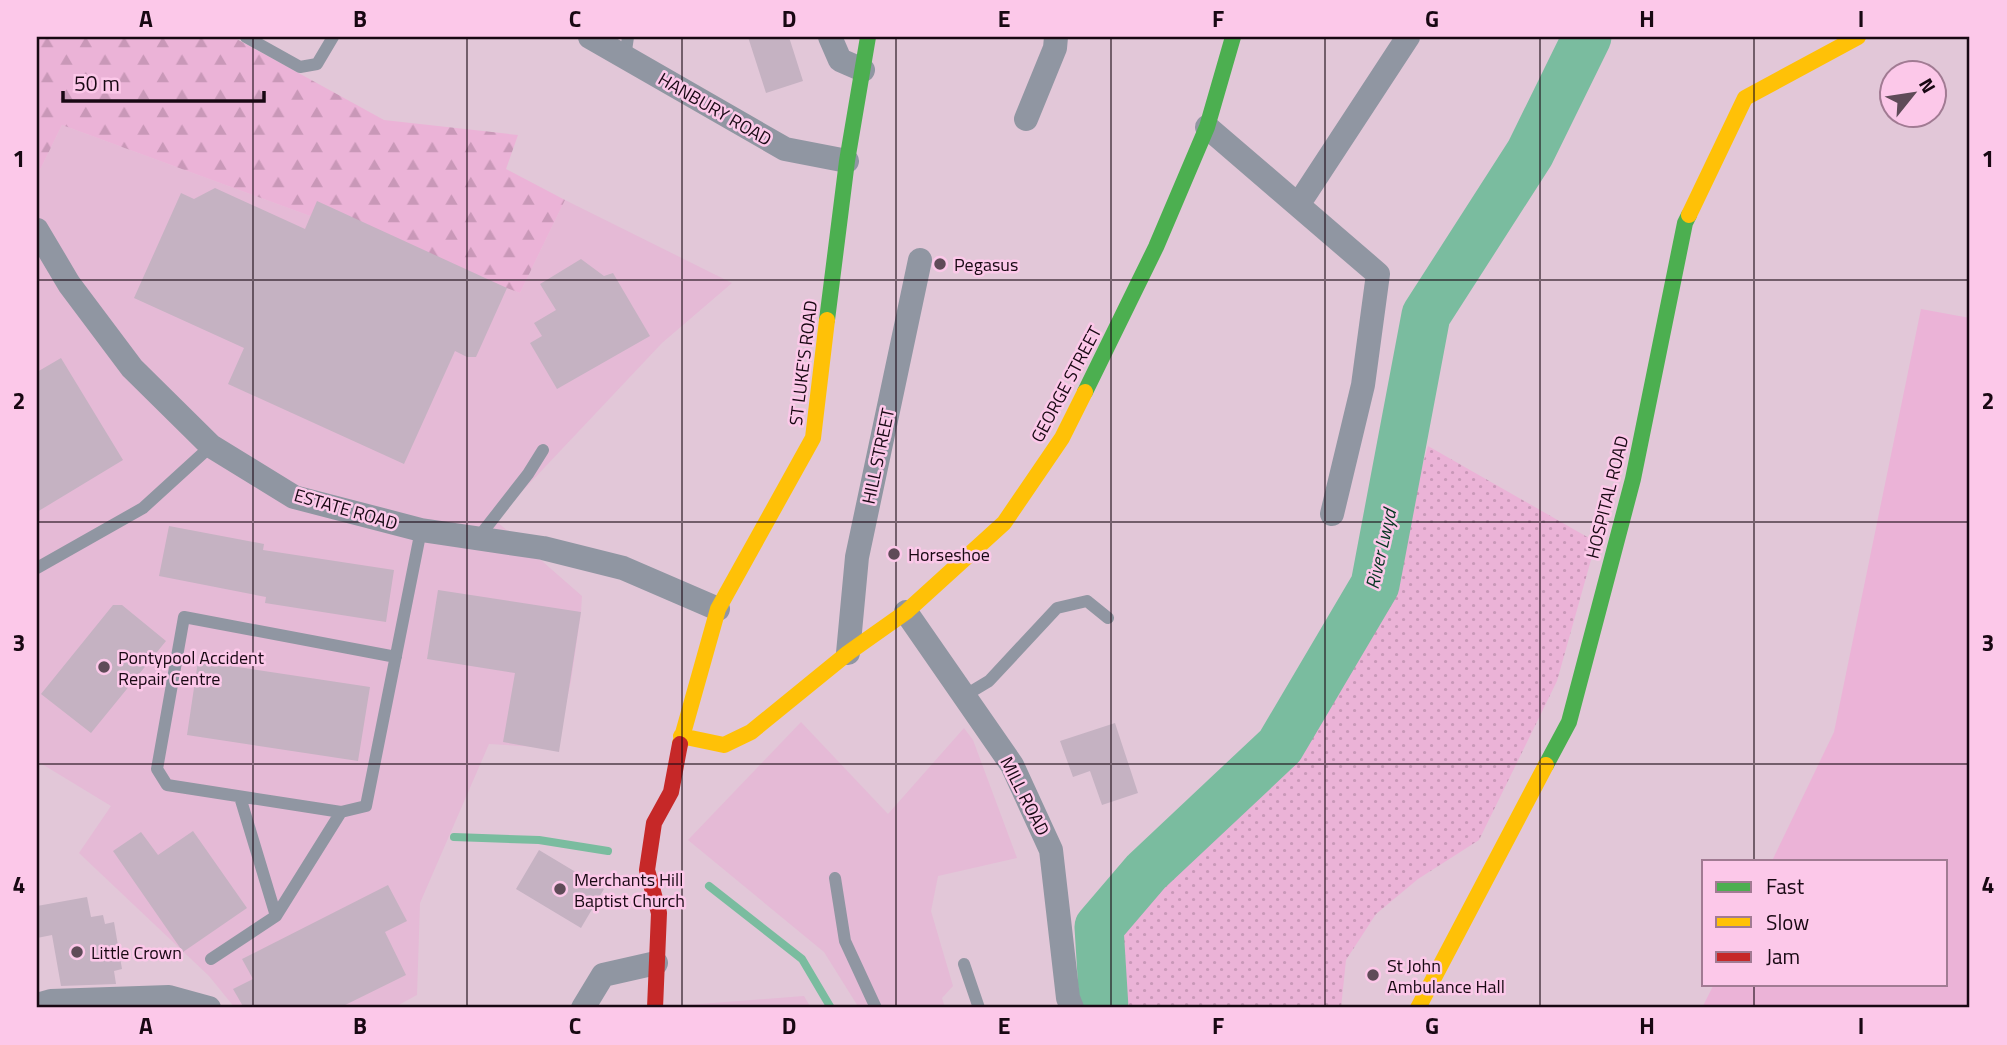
<svg xmlns="http://www.w3.org/2000/svg" width="2007" height="1045" viewBox="0 0 2007 1045" font-family="'Titillium Web',sans-serif">
<style>
.built{fill:#e5bad6}
.green{fill:#ebb3d7}
.forest{fill:url(#forest-firs)}
.park{fill:url(#park-dots)}
.lines{fill:none;stroke-linecap:round;stroke-linejoin:round}
.stream{stroke:#7abc9f;stroke-width:8}
.river{stroke:#7abc9f;stroke-width:49}
.building{fill:#c5b2c2}
.lane{stroke:#9096a2;stroke-width:12}
.street{stroke:#9096a2;stroke-width:24}
.fast{stroke:#4caf50;stroke-width:16}
.slow{stroke:#ffc107;stroke-width:16}
.jam{stroke:#c62828;stroke-width:16}
.grid{fill:none;stroke:#180813;stroke-width:2;stroke-opacity:0.55}
.poi-dot{fill:#5f4b58;stroke:#fcc8e9;stroke-width:2.5}
.labels{text-anchor:middle;dominant-baseline:central;stroke-width:5;stroke-linejoin:round;paint-order:stroke}
.street-label{font-size:18px;fill:#180813;stroke:#fcc8e9}
.poi-label{font-size:18px;fill:#180813;stroke:#fcc8e9;text-anchor:start}
.water-label{font-size:19px;font-style:italic;fill:#083723;stroke:#fcc8e9}
.neatline{fill:none;stroke:#180813;stroke-width:2.5}
.grid-label{font-size:23px;text-anchor:middle;font-weight:bold;fill:#180813}
</style>
<defs>
<pattern id="forest-firs" width="22" height="20" patternUnits="userSpaceOnUse" patternTransform="scale(1.75)"><rect width="22" height="20" fill="#ebb3d7"/><path d="M5 1l3.5 6h-7zM16 11l3.5 6h-7z" fill="#c998b8"/></pattern>
<pattern id="park-dots" width="8" height="8" patternUnits="userSpaceOnUse" patternTransform="scale(1.75)"><rect width="8" height="8" fill="#ebb3d7"/><path d="M2 2h.1M6 6h.1" fill="none" stroke="#c998b8" stroke-width="1.8" stroke-linecap="round"/></pattern>
</defs>
<rect width="100%" height="100%" fill="#e2c7d8"/>
<path class="built" d="M62,125L520,293L565,200L732,283L662,343L495,520L582,596L581,612L571,681L556,748L489,744L420,903L417,995L393,1008H235L209,976L79,853L111,806L37,761V176Z
M801,722L888,814L964,728L973,740L1017,858L938,876L931,911L953,986L942,998L945,1008H859L824,952L688,840Z
M804,996L811,1008H675V1006Z"/>
<path class="green" d="M1921,309L1970,318V1008H1702L1714,984H1946V861H1772L1834,732Z"/>
<path class="forest" d="M37,37H233L384,120L518,135L506,169L565,200L520,293L62,125L37,176Z"/>
<path class="park" d="M1428,446L1596,542L1557,681L1479,840L1418,879L1376,914L1346,960L1341,1008H1123L1110,979L1117,931L1186,842L1280,766L1374,632Z"/>
<g class="lines">
<path class="stream" d="M454,837L539,840L608,851
M709,886L802,959L831,1008"/>
<path class="river" d="M1104,1008L1099,927L1146,872L1280,746L1375,585L1426,315L1530,153L1587,37"/>
</g>
<path class="building" d="M748,37H789L803,81L766,93Z
M215,188L305,229L317,201L507,288L476,357H467L455,351L404,464L228,384L244,348L134,298L181,193L194,199Z
M581,259L604,276L613,273L650,336L557,389L530,343L542,336L534,323L556,310L540,284Z
M61,358L123,460L37,512V372Z
M169,526L264,544L263,550L394,570L386,622L265,603L266,597L159,576Z
M438,590L581,612L559,752L503,742L515,673L427,659Z
M113,605H122L166,641L91,733L41,694Z
M198,661L370,687L358,761L187,735Z
M1115,723L1138,793L1102,805L1090,771L1073,777L1060,741Z
M193,831L247,908L183,952L113,851L141,832L158,855Z
M539,850L604,889L581,928L516,889Z
M388,885L407,921L385,932L406,975L339,1008H244L233,989L253,979L242,959Z
M87,897L91,917L103,915L105,924L114,922L122,969L114,971L116,984L61,986L52,935L37,938V906Z"/>
<g class="lines">
<path class="lane" d="M246,37L300,67L317,64L333,37
M625,57L628,37
M478,538L528,474L543,450
M37,568L143,508L211,446
M964,696L989,681L1057,608L1087,601L1108,618
M240,797L276,916
M341,812L167,785L157,769L184,617L396,657
M835,878L845,941L876,1008
M211,959L276,916L341,812L366,806L421,530
M964,964L979,1008"/>
<path class="street" d="M590,37L785,149L847,161
M830,37L840,60L863,70
M1026,119L1055,48L1056,37
M1207,127L1378,274L1363,385L1332,514
M1298,205L1408,37
M37,230L69,284L132,368L211,446L294,497L421,530L543,548L623,568L718,609
M906,612L1012,765L1051,850L1068,998L1072,1008
M848,653L857,557L920,260
M37,1005L51,1001L169,997L209,1008
M583,1008L603,975L656,963"/>
<path class="fast" d="M827,320L847,161L868,37
M1085,392L1156,247L1207,127L1233,37
M1546,765L1569,722L1633,479L1685,223L1689,215"/>
<path class="slow" d="M1689,215L1745,98L1858,37
M681,736L724,745L751,732L848,653L906,612L1004,523L1062,438L1085,392
M680,744L718,609L813,438L827,320
M1418,1008L1546,765"/>
<path class="jam" d="M655,1008L659,913L647,870L654,823L671,792L680,744"/>
</g>
<path class="grid" d="M253,37V1008M467,37V1008M682,37V1008M896,37V1008M1111,37V1008M1325,37V1008M1540,37V1008M1754,37V861M37,280H1970M37,522H1970M37,764H1970M1754,984V1008"/>
<g class="poi-dot">
<circle cx="940" cy="264" r="7"/>
<circle cx="894" cy="554" r="7"/>
<circle cx="104" cy="667" r="7"/>
<circle cx="560" cy="889" r="7"/>
<circle cx="77" cy="952" r="7"/>
<circle cx="1373" cy="975" r="7"/>
</g>
<g class="labels">
<g class="street-label">
<text transform="translate(715 109) rotate(30)">HANBURY ROAD</text>
<text transform="translate(803 363) rotate(-83)">ST LUKE'S ROAD</text>
<text transform="translate(1066 384) rotate(-62)">GEORGE STREET</text>
<text transform="translate(878 456) rotate(-78)">HILL STREET</text>
<text transform="translate(1607 497) rotate(-76)">HOSPITAL ROAD</text>
<text transform="translate(346 509) rotate(16)">ESTATE ROAD</text>
<text transform="translate(1025 796) rotate(63)">MILL ROAD</text>
</g>
<g class="poi-label">
<text x="954" y="264">Pegasus</text>
<text x="908" y="554">Horseshoe</text>
<text x="118" y="657">Pontypool Accident<tspan x="118" dy="21">Repair Centre</tspan></text>
<text x="574" y="879">Merchants Hill<tspan x="574" dy="21">Baptist Church</tspan></text>
<text x="91" y="952">Little Crown</text>
<text x="1387" y="965">St John<tspan x="1387" dy="21">Ambulance Hall</tspan></text>
</g>
<g class="water-label">
<text transform="translate(1380 549) rotate(-77)">River Lwyd</text>
</g>
</g>
<rect width="2007" height="1045" fill="none" stroke="#fcc8e9" stroke-width="77"/>
<rect x="1702" y="860" width="245" height="126" fill="#fcc8e9" stroke="#a17b93" stroke-width="2"/>
<rect x="1716" y="882" width="35" height="10" fill="#4caf50" stroke="#a17b93" stroke-width="2"/>
<text x="1766" y="894" font-size="21" fill="#180813">Fast</text>
<rect x="1716" y="917" width="35" height="10" fill="#ffc107" stroke="#a17b93" stroke-width="2"/>
<text x="1766" y="930" font-size="21" fill="#180813">Slow</text>
<rect x="1716" y="952" width="35" height="10" fill="#c62828" stroke="#a17b93" stroke-width="2"/>
<text x="1766" y="964" font-size="21" fill="#180813">Jam</text>
<g transform="translate(1913 94) rotate(60)"><circle r="33" fill="#fcc8e9" stroke="#a17b93" stroke-width="2"/>
<path d="M0-5L12 26L0 18L-12 26Z" fill="#5f4b58"/>
<text y="-10" font-size="19" font-weight="bold" text-anchor="middle" fill="#180813">N</text>
</g>
<path d="M63 91v10h201v-10" fill="none" stroke="#180813" stroke-width="3.5"/>
<text x="74" y="91" font-size="21" fill="#180813" stroke="#fcc8e9" stroke-width="5" paint-order="stroke">50 m</text>
<rect x="38" y="38" width="1930" height="968" class="neatline"/>
<g class="grid-label">
<text x="146" y="27">A</text>
<text x="360" y="27">B</text>
<text x="575" y="27">C</text>
<text x="789" y="27">D</text>
<text x="1004" y="27">E</text>
<text x="1218" y="27">F</text>
<text x="1432" y="27">G</text>
<text x="1647" y="27">H</text>
<text x="1861" y="27">I</text>
<text x="19" y="167">1</text>
<text x="1988" y="167">1</text>
<text x="19" y="409">2</text>
<text x="1988" y="409">2</text>
<text x="19" y="651">3</text>
<text x="1988" y="651">3</text>
<text x="19" y="893">4</text>
<text x="1988" y="893">4</text>
<text x="146" y="1034">A</text>
<text x="360" y="1034">B</text>
<text x="575" y="1034">C</text>
<text x="789" y="1034">D</text>
<text x="1004" y="1034">E</text>
<text x="1218" y="1034">F</text>
<text x="1432" y="1034">G</text>
<text x="1647" y="1034">H</text>
<text x="1861" y="1034">I</text>
</g>
</svg>
